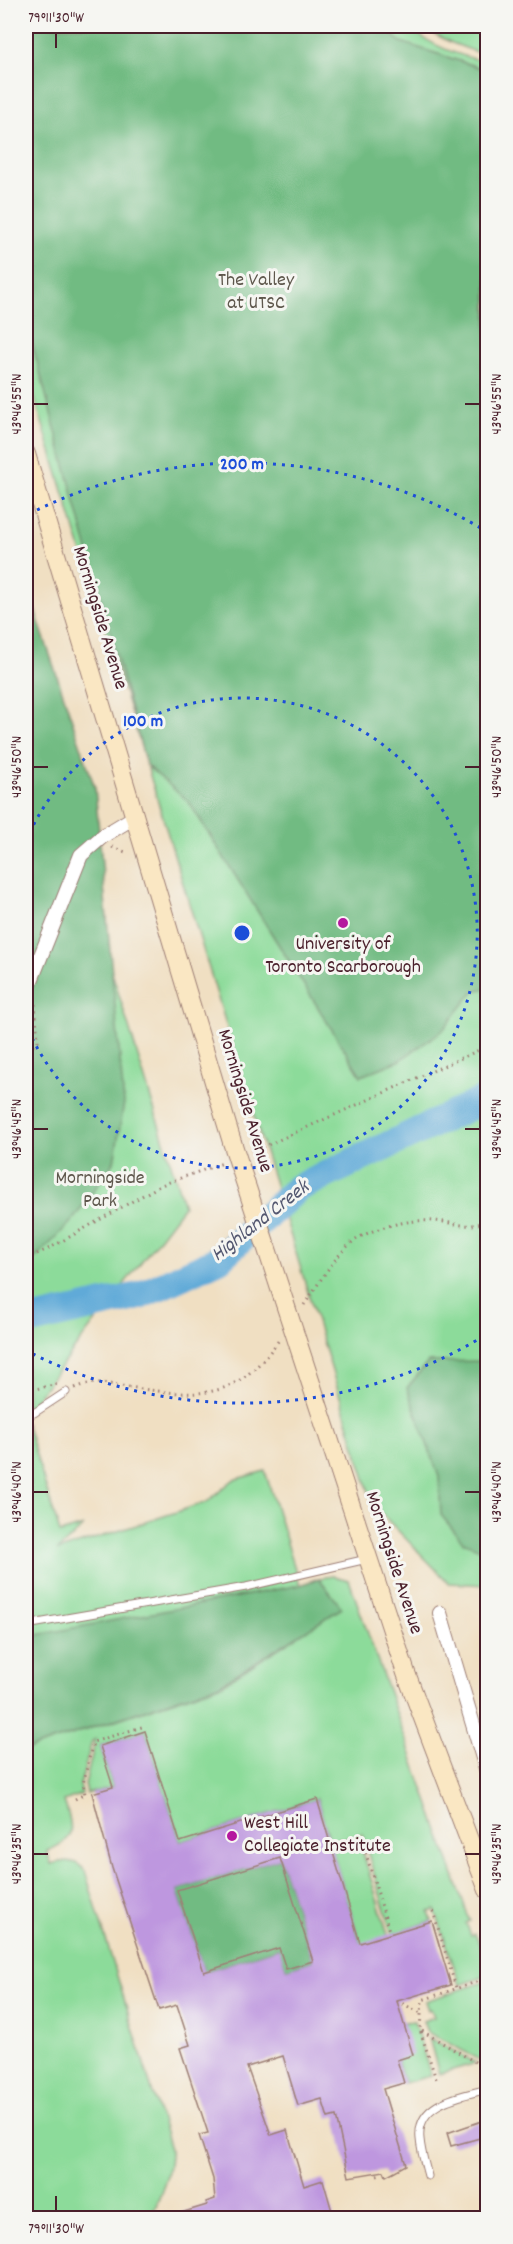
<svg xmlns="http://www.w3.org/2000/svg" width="513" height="2244" viewBox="0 0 513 2244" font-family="Dekko,sans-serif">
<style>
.green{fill:#8cdb9a;stroke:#6b7d62;stroke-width:1.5}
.forest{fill:#71bb82;stroke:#5e6d56;stroke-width:1.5}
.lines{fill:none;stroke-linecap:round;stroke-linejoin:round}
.river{stroke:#60aad8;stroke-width:28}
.building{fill:#be97df;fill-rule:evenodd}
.service-casing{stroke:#9d7f76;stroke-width:9}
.minor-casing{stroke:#9d7f76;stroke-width:16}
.secondary-casing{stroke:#9d7f76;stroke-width:20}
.path{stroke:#9d7f76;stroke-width:3;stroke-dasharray:1.5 4.5;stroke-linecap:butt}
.service{stroke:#fff;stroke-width:7}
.minor{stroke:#fff;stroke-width:14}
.secondary{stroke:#fae7c3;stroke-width:18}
.secondary-bridge-casing{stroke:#9d7f76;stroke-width:20;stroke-linecap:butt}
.secondary-bridge{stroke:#fae7c3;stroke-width:18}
.ticks{fill:none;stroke:#4a1f2b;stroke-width:2}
.ring{fill:none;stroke:#1d4ed8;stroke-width:3;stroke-dasharray:3 6}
.poi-dot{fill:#b5179e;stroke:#f6f6f2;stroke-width:2}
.labels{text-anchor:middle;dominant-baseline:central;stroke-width:6;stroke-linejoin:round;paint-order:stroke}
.park-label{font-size:20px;fill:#5e574c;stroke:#f6f6f2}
.street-label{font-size:20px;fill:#4a1f2b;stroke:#f6f6f2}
.poi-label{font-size:20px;fill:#4a1f2b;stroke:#f6f6f2}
.water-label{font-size:21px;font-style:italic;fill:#535770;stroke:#f6f6f2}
.centre{fill:#1d4ed8;stroke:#f6f6f2;stroke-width:3}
.ring-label{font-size:18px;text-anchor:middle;font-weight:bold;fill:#1d4ed8;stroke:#f6f6f2;stroke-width:6;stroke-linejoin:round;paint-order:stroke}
.neatline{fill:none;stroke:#4a1f2b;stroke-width:2}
.ticks-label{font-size:15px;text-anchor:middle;fill:#4a1f2b}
</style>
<rect width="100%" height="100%" fill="#f6f6f2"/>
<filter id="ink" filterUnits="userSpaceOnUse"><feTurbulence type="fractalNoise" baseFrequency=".0167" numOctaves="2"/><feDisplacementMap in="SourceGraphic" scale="12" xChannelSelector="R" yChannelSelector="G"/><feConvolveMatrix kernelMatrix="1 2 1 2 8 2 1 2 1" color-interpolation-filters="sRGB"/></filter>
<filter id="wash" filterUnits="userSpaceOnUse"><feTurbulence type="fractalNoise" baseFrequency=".008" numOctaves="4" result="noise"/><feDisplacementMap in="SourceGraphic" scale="24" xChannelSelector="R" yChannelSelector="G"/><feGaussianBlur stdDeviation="1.35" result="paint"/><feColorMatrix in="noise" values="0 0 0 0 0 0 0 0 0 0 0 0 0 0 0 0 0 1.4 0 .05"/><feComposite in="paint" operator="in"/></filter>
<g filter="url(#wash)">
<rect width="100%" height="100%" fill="#f0dfc2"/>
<path class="green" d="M26,26H407C431,46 457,55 487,62V70L432,52L488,83L487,1585L449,1583L373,1505L26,370Z
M419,26H479L487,29V56L452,43Z
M26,653L102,940L184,1206L26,1412Z
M26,1423L60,1533L84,1526L57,1551L207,1502L233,1480L265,1471L307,1608L26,1721Z
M333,1576L349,1580L470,1921L466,1923L471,1935L475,1934L487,1960V1976L460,1985L435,1910L429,1912L432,1921L392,1934L362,1834L330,1842L317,1799L180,1842L145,1731L100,1746L113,1787L87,1794L85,1784L96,1739L92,1741L80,1785L82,1794L64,1801C73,1828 77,1839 47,1851L51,1864C65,1860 76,1859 85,1871L170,2149C171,2174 160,2195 151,2218H26V1750L223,1684L341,1608L319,1578Z
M359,1840L388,1935L373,1986L331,1847Z
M487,1981V2059L482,2061L427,2032L423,2021L434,2017L431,2009L428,2010L425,2001Z
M414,2022L431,2076L404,2083L397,2060L403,2023Z
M429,2038L476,2063L439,2074Z"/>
<path class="forest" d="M26,26H380L401,42L487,70V988L474,991L443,1030L400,1060L361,1076L189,802L146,765L26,321Z
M26,584L95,788L124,1103L114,1162L73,1220L38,1256L26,1263Z
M487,1361H488L487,1552L463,1542L441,1515L439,1477L407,1388L428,1362Z
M319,1578L342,1608L221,1684L26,1750V1637L300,1585Z
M280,1858L313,1961L286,1969L278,1948L204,1972L177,1890Z"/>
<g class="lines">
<path class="river" d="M26,1322L139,1296L219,1259L298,1188L488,1098"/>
</g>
<g id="blocks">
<path class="building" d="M145,1731L180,1842L317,1799L360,1943L432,1921L451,1985L397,2001L413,2055L397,2060L404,2083L383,2089L406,2165L386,2176L384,2171L349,2177L336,2116L328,2118L322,2099L298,2106L283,2056L247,2067L271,2135L287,2130L304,2186L323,2180L334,2218H172L171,2216L207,2205L206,2202L215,2199L213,2179L199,2135L208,2133L180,2048L190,2045L177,2005L159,2010L112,1868L92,1793L113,1787L100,1746ZM280,1858L313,1961L286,1969L279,1948L204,1972L177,1890Z
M482,2121L487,2136L451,2146L447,2133Z"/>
</g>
</g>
<g filter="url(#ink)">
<use href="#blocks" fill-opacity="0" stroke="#9d7f76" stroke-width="1.5"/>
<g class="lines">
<defs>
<path id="service" d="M34,1413L66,1392
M26,1625L246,1587L367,1559
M428,2176C425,2164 421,2152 420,2139C416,2102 461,2096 488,2089"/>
<path id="minor" d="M26,993L81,855L103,836L136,816
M440,1613L488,1775"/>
<path id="secondary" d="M26,454L232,1142
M356,1521L406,1673L488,1890"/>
</defs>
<use href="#service" class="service-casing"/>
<use href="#minor" class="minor-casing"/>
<use href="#secondary" class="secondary-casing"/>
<path class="path" d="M112,847L128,853
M26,1055L38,1041L35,1004
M252,1152L488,1046
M26,1259L50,1248L161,1185L223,1163
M304,1305C318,1285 338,1249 360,1237C380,1226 411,1219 433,1221C457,1222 463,1230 488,1221
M75,1388C98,1379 105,1384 128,1387C199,1397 234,1403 279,1340
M26,1391L58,1384
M75,1799L85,1794L83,1784L93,1742L145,1726
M330,1844L361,1837L390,1934
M433,1911L456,1988
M397,2001L421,2013
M422,2031L482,2066
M436,2079L420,2030L422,2000L488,1978
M377,2175L381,2174"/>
<use href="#service" class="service"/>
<use href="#minor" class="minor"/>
<use href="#secondary" class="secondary"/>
<defs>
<path id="secondary-bridge" d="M232,1142L356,1521"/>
</defs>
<use href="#secondary-bridge" class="secondary-bridge-casing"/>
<use href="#secondary-bridge" class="secondary-bridge"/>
</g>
</g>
<path class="ticks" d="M56,33V48M33,404H48M465,404H480M33,767H48M465,767H480M33,1129H48M465,1129H480M33,1492H48M465,1492H480M33,1854H48M465,1854H480M56,2196V2211"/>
<g class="ring">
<path d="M26 841A235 235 0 1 1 26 1025"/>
<path d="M484 1336A470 470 0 0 1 29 1352M29 514A470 470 0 0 1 484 530"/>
</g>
<g class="poi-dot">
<circle cx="343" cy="923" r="6"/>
<circle cx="232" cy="1836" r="6"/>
</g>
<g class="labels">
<g class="park-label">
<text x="256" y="281">The Valley<tspan x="256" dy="23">at UTSC</tspan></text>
<text x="100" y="1179">Morningside<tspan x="100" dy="23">Park</tspan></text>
</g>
<g class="street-label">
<text transform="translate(99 618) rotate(73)">Morningside Avenue</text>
<text transform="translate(244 1101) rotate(73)">Morningside Avenue</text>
<text transform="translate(393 1563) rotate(72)">Morningside Avenue</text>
</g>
<g class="poi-label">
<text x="343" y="945">University of<tspan x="343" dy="23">Toronto Scarborough</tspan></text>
<text x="244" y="1824" text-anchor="start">West Hill<tspan x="244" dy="23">Collegiate Institute</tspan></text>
</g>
<g class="water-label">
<text transform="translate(261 1222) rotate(-38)">Highland Creek</text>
</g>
</g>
<circle cx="242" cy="933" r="9" class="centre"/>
<g class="ring-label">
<text x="242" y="469">200 m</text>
<text x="143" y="726">100 m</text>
</g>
<rect width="513" height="2244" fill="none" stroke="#f6f6f2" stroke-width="66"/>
<rect x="33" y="33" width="447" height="2178" class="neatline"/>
<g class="ticks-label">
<text x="56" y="22">79°11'30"W</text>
<text transform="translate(16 404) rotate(-90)" y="5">43°46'55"N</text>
<text transform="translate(496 404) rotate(-90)" y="5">43°46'55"N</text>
<text transform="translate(16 767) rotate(-90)" y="5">43°46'50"N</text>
<text transform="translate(496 767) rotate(-90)" y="5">43°46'50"N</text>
<text transform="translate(16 1129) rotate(-90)" y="5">43°46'45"N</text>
<text transform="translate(496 1129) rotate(-90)" y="5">43°46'45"N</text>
<text transform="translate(16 1492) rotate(-90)" y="5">43°46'40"N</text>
<text transform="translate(496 1492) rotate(-90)" y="5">43°46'40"N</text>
<text transform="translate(16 1854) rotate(-90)" y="5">43°46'35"N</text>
<text transform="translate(496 1854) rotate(-90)" y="5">43°46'35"N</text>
<text x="56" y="2233">79°11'30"W</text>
</g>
</svg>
